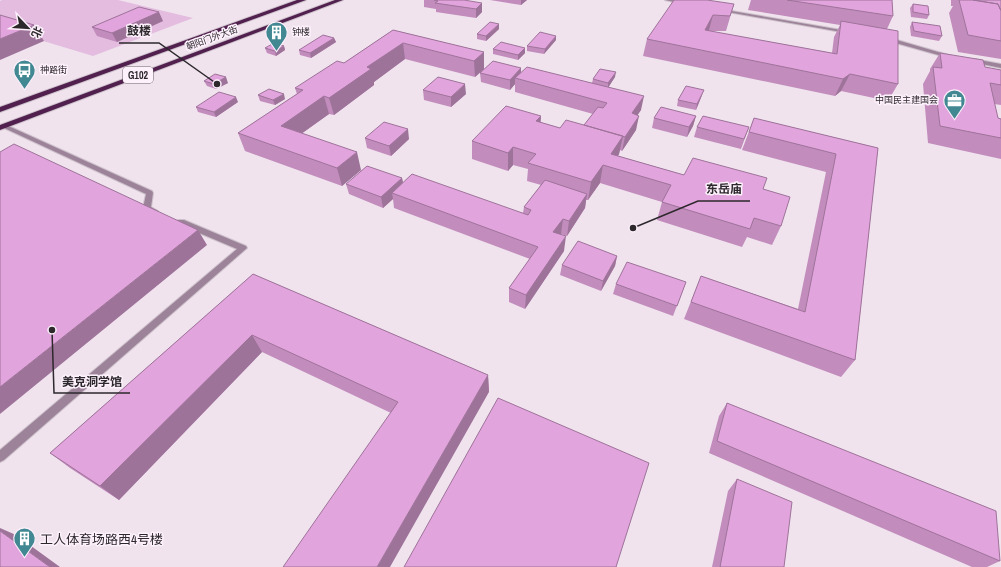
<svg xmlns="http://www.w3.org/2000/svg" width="1001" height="567" viewBox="0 0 1001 567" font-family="'Archivo Narrow','Noto Sans SC',sans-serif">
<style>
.green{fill:#e3bcdf}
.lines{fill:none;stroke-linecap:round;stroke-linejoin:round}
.service-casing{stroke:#cdc1cb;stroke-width:2}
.minor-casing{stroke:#cdc1cb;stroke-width:2}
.trunk-casing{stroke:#cdc1cb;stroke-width:2}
.service{fill:#9d839a;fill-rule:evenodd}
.minor{fill:#9d839a;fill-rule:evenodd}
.trunk{fill:#51204e;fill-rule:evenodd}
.wall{fill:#c28dbd}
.shaded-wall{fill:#9e739a}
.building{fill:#e2a4dc;stroke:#9e739a}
.labels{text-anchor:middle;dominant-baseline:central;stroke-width:3;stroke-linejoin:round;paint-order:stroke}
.far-poi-label{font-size:9px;fill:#2c282c;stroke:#fdf1fc;text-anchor:start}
.far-street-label{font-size:9px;fill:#2c282c;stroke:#fdf1fc}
.shield{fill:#fdf1fc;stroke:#6b646a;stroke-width:1}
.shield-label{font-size:10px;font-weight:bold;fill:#2c282c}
.near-poi-label{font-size:13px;fill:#2c282c;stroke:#fdf1fc;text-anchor:start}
.leader{fill:none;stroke:#2c282c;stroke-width:1.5}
.callout-dot{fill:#2c282c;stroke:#fdf1fc;stroke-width:1.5}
.callout-label{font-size:12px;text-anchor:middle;font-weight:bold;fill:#2c282c;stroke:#fdf1fc;stroke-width:3;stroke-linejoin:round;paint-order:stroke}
</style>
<rect width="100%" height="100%" fill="#f0e3ee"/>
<path class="green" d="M118,0L193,18L93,56L0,28V1L2,0Z"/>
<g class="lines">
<defs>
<path id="service" d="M4,124L152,191L153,193L151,207L158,211L154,213L143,208L146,194L2,127V125Z
M178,220H184L246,246L247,248L4,460L0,462V450L237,249L178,224L177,222Z"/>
<path id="minor" d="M665,0H674L685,3L683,4Z
M720,9L847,31L849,32L847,33L722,11H720Z
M885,38L897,40L952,56L949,58L885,40Z
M974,59L1001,64V68L972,62V60Z"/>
<path id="trunk" d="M297,0H306L0,112V107Z
M335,0H343L0,130V125Z"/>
</defs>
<use href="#service" class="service-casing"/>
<use href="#minor" class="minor-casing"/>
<use href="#trunk" class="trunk-casing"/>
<use href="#service" class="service"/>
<use href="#minor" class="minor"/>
<use href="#trunk" class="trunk"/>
</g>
<path class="wall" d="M424,0H464L482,12L476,18L436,12V9L424,7Z
M490,0H527L521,5Z
M751,0H892L893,16L887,29L898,84L888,101L841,91L835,96L643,56L647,39L734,4L726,31H709L832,53L834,37L840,25L748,10Z
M951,0H1001V59L958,52L949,13L953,6H951Z
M913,4L929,15L927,19L911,17L910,8Z
M163,21L117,42L97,36L92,27Z
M912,22L942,36L939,41L911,36L910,27Z
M499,29L486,41L477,39V34Z
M393,30L484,52V69L475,77L405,59L374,82V85L334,115L329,114L301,134L361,170L342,186L245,151L238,133L297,94L295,88L344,63Z
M334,38L336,42L311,58L300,55L299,50Z
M556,40L544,54L527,51V46Z
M284,46L285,50L276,56L267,53L265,48Z
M493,49L525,53L518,60L493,54Z
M940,53L985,67L1001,70V105L994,104L998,118L1001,119V159L928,143L923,84L930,71V69Z
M521,68V73L592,83L593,79L615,77L608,87L641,110L637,115L636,130L622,151L620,150L619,154L618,156L684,175L763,189L781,226L772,245L747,237L742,247L657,220L662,202L600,183L588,200H586L585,208L567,236L561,234L564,251L525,309L509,302V288L530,259L394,208L393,199L383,208L349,194L346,184L402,178L403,183L523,213L524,207L541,185L527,181L528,169L513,165L508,171L472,159V141L541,116L540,122L560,128L584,125L593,114L515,92V84L510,90L481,82L480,73Z
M204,81L228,83L216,89L207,86Z
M423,90L466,94L451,107L424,100Z
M258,95L285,99L275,105L260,101Z
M702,95L696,110L677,106L678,100Z
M238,102L216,117L198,112L196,107Z
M696,116L693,126L687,137L652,128L654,118Z
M754,118L878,148L855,360L841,377L684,319L701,276L798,309L826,172L742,150Z
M697,127H749L741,149L694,137Z
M365,138L409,139L391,156L367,148Z
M617,256L615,266L601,291L560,275L562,265Z
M253,274L488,375L489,392L391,413L262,352L119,500L70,468L50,453Z
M686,282L673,316L613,294L616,284Z
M727,403L1000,561L987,567H972L709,453L719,416Z
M737,479L784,567H712L728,491Z"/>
<path class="shaded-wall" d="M521,0H527L521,5Z
M482,3V12L476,18V9Z
M159,12L163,21L117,42L112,33Z
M713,15L709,30L701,46L705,30Z
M499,24V29L486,41V36Z
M34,25L44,41L0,60V39Z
M556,36V40L544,54L545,49Z
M334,38L336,42L311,58L310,53Z
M403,43L405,59L374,82V85L334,115L329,98L367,67Z
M284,46L285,50L276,56L275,51Z
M525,48V53L518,60V55Z
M484,52V69L475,77L474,61Z
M521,68V78H515V84L510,90V80Z
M616,72L615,77L608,88V83Z
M850,74L841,91L835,96L843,79Z
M226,77L228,83L216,89L214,84Z
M465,84L466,94L451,107V97Z
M704,90L696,110L697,104Z
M284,94L285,99L275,105L273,100Z
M324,96L329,114L287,144L281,126Z
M644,96L641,110L629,128L632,113Z
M236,97L238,102L216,117L214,112Z
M541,116L540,134L536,121Z
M639,116L636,130L622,151L625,137Z
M696,116L693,126L687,137L689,127Z
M408,129L409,139L391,156L389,146Z
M623,136L619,154L611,167V154Z
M513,147V165L508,171V153Z
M357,152L361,170L342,186L337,168Z
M603,165L600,183L588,200L591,182Z
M402,178L404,188L392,193L393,199L383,208L381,197Z
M587,194L585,208L567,236L569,221Z
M563,219L561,234L552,246L553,232Z
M198,230L207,245L0,414V387Z
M566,236L564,251L525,309L526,295Z
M617,256L615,266L601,291L603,281Z
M252,335L262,352L119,500L100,486Z
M488,375L489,392L390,567H377Z
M0,528L16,535L60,567H50L0,531Z"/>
<path class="building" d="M434,0H464L482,3L476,9L435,3L438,1Z
M674,0H707L734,4L730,16L713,15L705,30L837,54L841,21L898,31V84L850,74L843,79L647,39Z
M787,0H892L893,16Z
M959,0H973L998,4L1001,11V41L968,35Z
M973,0H1001V9H1000L998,4Z
M913,4L928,6L929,15L913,12Z
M139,7L159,12L112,33L92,27Z
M0,15L34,25L0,39Z
M490,22L499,24L486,36L477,34Z
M912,22L940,26L942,36L914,31Z
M393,30L484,52L474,61L403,43L367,67L371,69L329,98L324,96L281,126L357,152L337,168L238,133L303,90L295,88L337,61L344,63Z
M540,32L556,36L545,49L527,46Z
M323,35L334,38L310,53L299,50Z
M501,42L525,48L518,55L493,49Z
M274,43L284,46L275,51L265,48Z
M940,53L983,60L985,67L1001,70V85L990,83L998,118L1001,119V138L940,126L933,67L942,68Z
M493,61L521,68L510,80L480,73Z
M527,67L644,96L632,113L639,116L625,137L584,125L598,107L603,108L607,103L515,78Z
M600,69L616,72L608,83L593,79Z
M215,74L226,77L214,84L204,81Z
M438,77L465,84L451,97L423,90Z
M686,86L704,90L697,104L678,100Z
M269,89L284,94L273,100L258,95Z
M219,92L236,97L214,112L196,107Z
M506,106L541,116L536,121L560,128L566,120L623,136L611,154L684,175L693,158L767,178L763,189L790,197L781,226L754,218L750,229L662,202L671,185L603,165L591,182L528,163L536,154L513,147L508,153L472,141Z
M661,107L696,116L689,127L654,118Z
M703,116L749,127L744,139L697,127Z
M754,118L878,148L855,360L691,302L701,276L805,312L836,154L749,132Z
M384,122L408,129L389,146L365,138Z
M14,144L198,230L0,387V152Z
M367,166L402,178L381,197L346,184Z
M412,174L528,215L531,210L524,207L545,180L587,194L569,221L563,219L553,232L566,236L526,295L509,288L538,247L392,193Z
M578,241L617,256L603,281L562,265Z
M627,262L686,282L677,306L616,284Z
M253,274L488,375L377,567H283L398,402L252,335L100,486L50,453Z
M498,398L649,463L616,567H404Z
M727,403L996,511L1000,561L717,441Z
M737,479L792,502L784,567H720Z
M0,531L50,567H0Z"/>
<defs>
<symbol id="building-pin" viewBox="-11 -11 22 30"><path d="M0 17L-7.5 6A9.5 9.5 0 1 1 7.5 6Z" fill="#428892" stroke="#fdf1fc"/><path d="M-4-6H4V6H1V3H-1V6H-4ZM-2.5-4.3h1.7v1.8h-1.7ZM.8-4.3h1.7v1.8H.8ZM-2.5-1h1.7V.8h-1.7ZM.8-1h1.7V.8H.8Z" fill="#fff"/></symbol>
<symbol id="bus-pin" viewBox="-11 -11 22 30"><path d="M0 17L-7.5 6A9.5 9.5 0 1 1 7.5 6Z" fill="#428892" stroke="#fdf1fc"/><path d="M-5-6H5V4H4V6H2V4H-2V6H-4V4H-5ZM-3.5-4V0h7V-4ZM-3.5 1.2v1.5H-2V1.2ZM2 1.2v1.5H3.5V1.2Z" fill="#fff"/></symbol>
<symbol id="office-pin" viewBox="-11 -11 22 30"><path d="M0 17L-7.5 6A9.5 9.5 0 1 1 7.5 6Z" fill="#428892" stroke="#fdf1fc"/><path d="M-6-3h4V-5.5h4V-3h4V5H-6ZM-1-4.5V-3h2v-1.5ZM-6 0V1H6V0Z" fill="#fff"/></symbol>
</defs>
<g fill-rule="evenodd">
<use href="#building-pin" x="264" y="20" width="25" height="34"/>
<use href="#bus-pin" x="12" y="58" width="25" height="34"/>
<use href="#office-pin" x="942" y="88" width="25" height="34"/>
<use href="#building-pin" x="12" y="526" width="25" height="34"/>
</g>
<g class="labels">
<g class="far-poi-label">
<text x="292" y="32">钟楼</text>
<text x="40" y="70">神路街</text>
<text x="938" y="100" text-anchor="end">中国民主建国会</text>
</g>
<g class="far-street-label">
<text transform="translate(212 38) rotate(-20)">朝阳门外大街</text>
</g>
<rect class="shield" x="123" y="67" width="30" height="16" rx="3"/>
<g class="shield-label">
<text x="138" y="75">G102</text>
</g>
<g class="near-poi-label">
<text x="40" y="539">工人体育场路西4号楼</text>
</g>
</g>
<path class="leader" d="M217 84L159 43H119M633 228L698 201H750M52 330L54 393H130"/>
<g class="callout-dot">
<circle cx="217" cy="84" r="4"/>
<circle cx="633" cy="228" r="4"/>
<circle cx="52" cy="330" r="4"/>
</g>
<g class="callout-label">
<text x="139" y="35">鼓楼</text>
<text x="724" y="193">东岳庙</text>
<text x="92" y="386">美克洞学馆</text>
</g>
<g transform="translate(28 28) rotate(115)" stroke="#fdf1fc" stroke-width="3" paint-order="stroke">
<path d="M0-3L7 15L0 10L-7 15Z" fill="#2c282c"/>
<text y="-6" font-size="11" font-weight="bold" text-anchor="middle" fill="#2c282c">北</text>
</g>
</svg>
